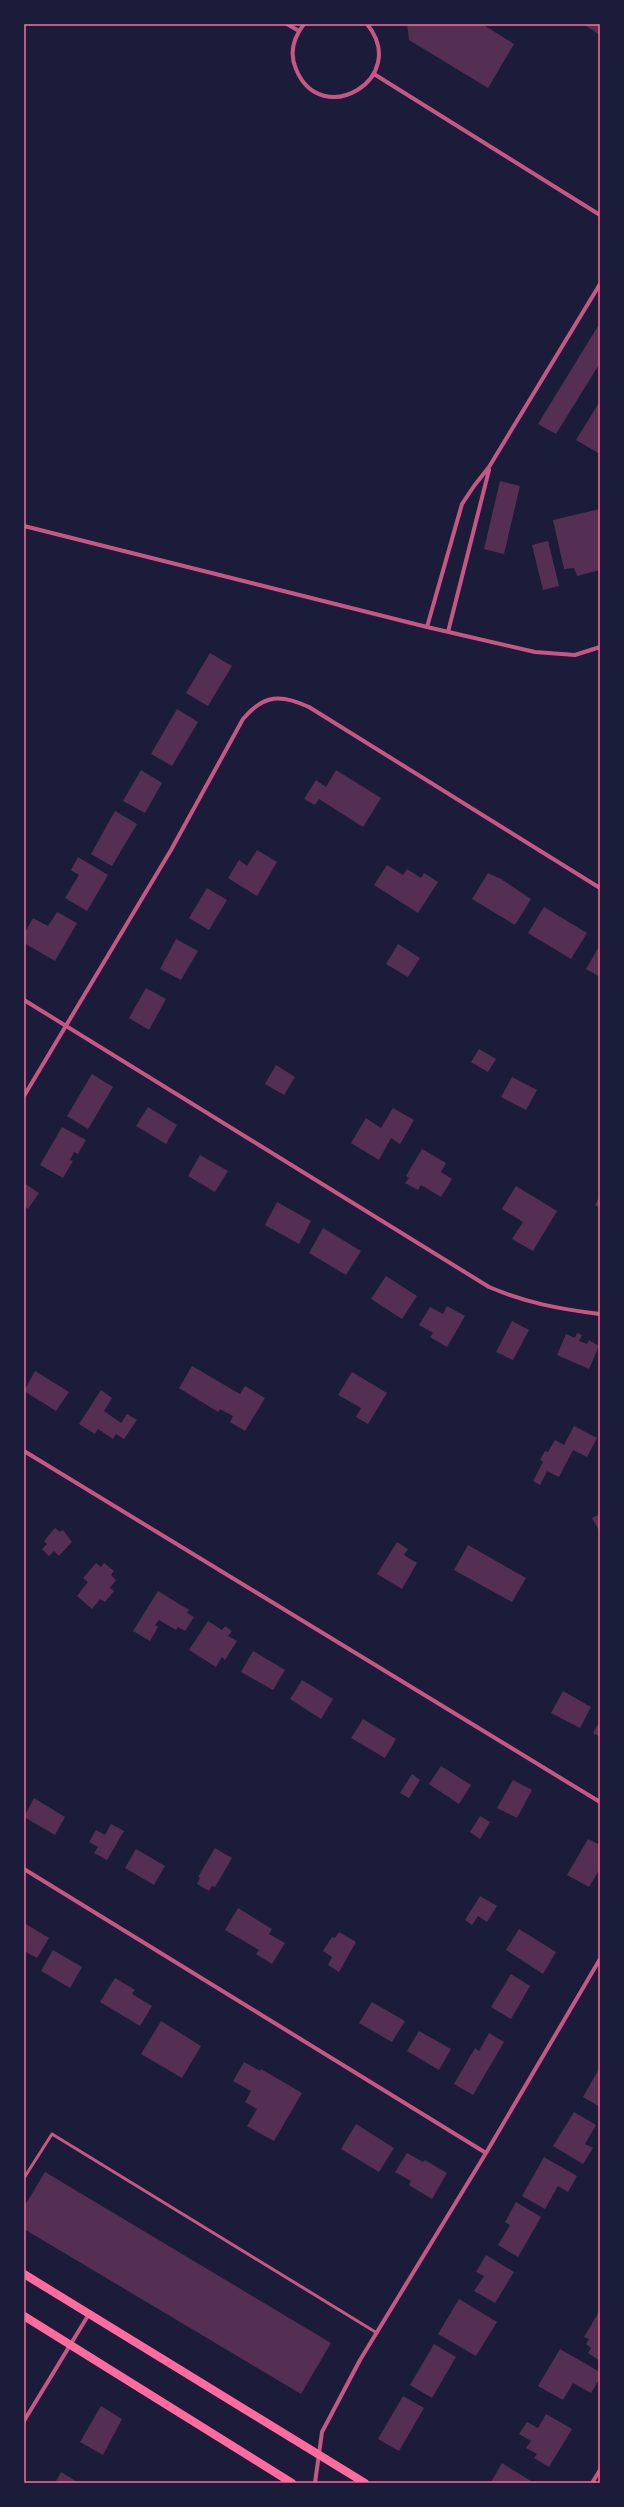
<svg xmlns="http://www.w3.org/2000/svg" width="624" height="2507" viewBox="0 0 624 2507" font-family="'Noto Sans',sans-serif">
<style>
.building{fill:#542f53}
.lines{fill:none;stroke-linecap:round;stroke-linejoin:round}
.service{stroke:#c65784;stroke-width:3}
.minor{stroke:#c65784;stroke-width:4}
.secondary{stroke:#ff6b9d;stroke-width:8}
.neatline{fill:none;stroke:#ff6b9d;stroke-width:1.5}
</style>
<rect width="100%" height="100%" fill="#1b1b3a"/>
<path class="building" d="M407,24H482L514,44L488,88L409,40Z
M583,24H600V35Z
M598,326L600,327V363L556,434L538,424Z
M600,401V454L576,440Z
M500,481L520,486L504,554L484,549Z
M600,509V570L577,576L574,568L564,569L553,520Z
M548,541L559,586L543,590L532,545Z
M210,653L232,666L208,706L186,693Z
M177,709L198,722L172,766L151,754Z
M141,770L162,783L145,813L123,801Z
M336,770L381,798L363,827L319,799L315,805L304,799L316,780L326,787Z
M115,811L137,824L112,866L91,854Z
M257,850L277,862L257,896L228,878L239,860L247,866Z
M78,857L108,875L87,911L65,898L79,875L71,870Z
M387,865L403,875L407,869L421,878L424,873L438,882L418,913L374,885Z
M488,873L501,879L531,899L515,925L472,899Z
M207,888L227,900L209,930L189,918Z
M544,907L587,933L571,959L528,933Z
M57,912L77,923L55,961L24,943V934L33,918L48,926Z
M176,939L198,951L181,980L160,969Z
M398,944L420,958L408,977L386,964Z
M600,945V977L586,969Z
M146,988L166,999L149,1030L129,1018Z
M479,1049L496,1059L488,1072L471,1062Z
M276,1065L295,1077L284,1095L265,1084Z
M92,1074L113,1087L88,1129L67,1116Z
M512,1077L537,1090L526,1110L501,1097Z
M148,1107L177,1125L166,1144L136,1126Z
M393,1108L414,1120L400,1144L391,1138L379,1160L351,1143L366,1118L381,1128Z
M62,1127L86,1140L78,1154L74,1152L70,1160L73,1161L63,1178L40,1165Z
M422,1149L446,1163L441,1172L452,1179L441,1197L421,1185L418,1190L405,1183L409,1178L406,1176Z
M200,1155L228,1171L215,1192L188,1176Z
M24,1183L39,1193L28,1209L24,1206Z
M516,1186L557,1211L533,1251L512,1239L523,1222L502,1209Z
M600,1196V1208L595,1205Z
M277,1202L311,1221L299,1244L265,1225Z
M323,1228L361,1251L346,1275L309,1253Z
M386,1276L417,1296L402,1319L371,1299Z
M447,1306L465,1316L447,1347L430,1337L433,1333L419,1325L430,1307L443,1314Z
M512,1321L529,1330L513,1360L496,1352Z
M577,1333L582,1335L579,1341L587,1344L589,1340L599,1346L589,1369L557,1355L566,1334L575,1338Z
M192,1366L240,1394L245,1386L265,1398L245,1431L230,1422L233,1416L220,1409L218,1412L179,1388Z
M35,1371L69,1392L56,1411L24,1391Z
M352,1372L387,1393L368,1424L356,1417L361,1408L338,1395Z
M101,1390L112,1398L104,1411L121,1423L127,1414L137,1420L124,1439L116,1434L113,1439L98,1429L95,1434L79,1424Z
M574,1426L597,1438L587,1457L573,1450L559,1477L547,1471L540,1485L533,1481L543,1462L540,1460L545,1451L548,1452L555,1440L564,1445Z
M600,1514V1532L592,1518Z
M55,1528L60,1532L63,1530L72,1542L59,1556L54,1551L49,1556L42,1549L47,1544L44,1541Z
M397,1542L408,1549L404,1555L417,1563L402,1589L377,1574Z
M468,1545L526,1578L512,1602L454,1570Z
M96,1563L101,1567L104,1563L114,1571L111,1575L116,1580L110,1588L114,1591L105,1602L100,1599L92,1609L77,1596L88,1582L83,1578Z
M158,1591L189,1610L187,1613L194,1617L185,1631L178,1627L176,1630L159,1620L155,1625L158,1627L150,1641L133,1631Z
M208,1621L222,1630L225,1626L232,1631L228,1636L237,1641L225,1660L222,1657L216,1667L189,1650Z
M253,1651L285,1670L273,1690L241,1672Z
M302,1680L333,1699L321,1719L290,1699Z
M563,1691L591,1707L580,1728L551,1713Z
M363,1719L396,1739L385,1758L351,1738Z
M600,1721V1737L593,1733Z
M441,1766L471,1785L459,1804L429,1784Z
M412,1774L420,1780L409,1798L400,1793Z
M513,1780L532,1790L517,1818L497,1808Z
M34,1798L65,1817L55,1835L24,1817Z
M480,1816L490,1822L480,1839L470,1832Z
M111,1824L124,1831L107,1860L94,1853L98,1847L89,1842L96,1830L105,1835Z
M588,1839L600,1845V1869L589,1887L567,1875Z
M215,1848L232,1858L215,1887L212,1886L209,1891L197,1884L200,1878L198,1877Z
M136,1849L165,1866L154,1885L125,1868Z
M480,1896L497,1906L487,1922L478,1916L472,1925L465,1920Z
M238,1908L272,1929L269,1934L285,1943L272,1964L256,1954L259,1950L225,1930Z
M24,1923L49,1938L37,1958L24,1951Z
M519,1929L556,1952L543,1974L506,1950Z
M339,1932L356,1942L339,1972L328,1965L332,1957L323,1951L332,1937L335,1938Z
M53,1950L82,1967L70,1988L41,1971Z
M511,1974L530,1986L511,2019L491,2007Z
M115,1978L135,1990L132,1994L152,2006L140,2026L100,2002Z
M372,2002L405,2021L392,2042L359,2023Z
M161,2021L201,2046L182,2078L141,2054Z
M419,2031L451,2049L439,2070L407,2051Z
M489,2033L504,2042L473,2095L454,2084L475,2048L479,2051Z
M244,2062L260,2071L261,2069L302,2093L274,2141L247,2126L257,2109L245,2102L251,2091L233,2081Z
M600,2067V2107L583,2097Z
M574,2112L596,2125L585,2144L593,2148L583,2164L553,2146Z
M356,2124L394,2148L379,2172L341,2149Z
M407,2153L423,2162L425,2160L447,2173L432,2199L409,2185L411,2181L395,2172Z
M544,2157L577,2176L568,2192L558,2186L545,2209L522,2196Z
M45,2172L331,2343L301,2394L24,2229V2207Z
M516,2202L541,2217L518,2257L498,2245L510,2225L505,2222Z
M486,2255L514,2272L495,2303L474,2291L484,2276L476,2272Z
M459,2299L497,2322L476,2356L438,2334Z
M600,2310V2361L588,2353L591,2348L586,2344L589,2339L584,2337Z
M434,2344L456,2357L432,2398L410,2385Z
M560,2349L600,2372V2378L591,2393L573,2383L563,2400L538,2386Z
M403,2396L424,2408L399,2451L378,2439Z
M101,2406L122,2419L103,2455L80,2442Z
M546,2414L572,2429L549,2467L534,2458L537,2454L526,2448L531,2441L519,2434L527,2422L538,2428Z
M502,2463L534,2483L491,2482Z
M61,2472L79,2483H55Z"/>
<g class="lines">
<path class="service" d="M24,2178L52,2134L377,2333"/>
<path class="minor" d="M287,24L299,31
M304,24C294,37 289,53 296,69C321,131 411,78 367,24
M24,25V24
M374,74L600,215
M24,526L427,627L535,652L575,655L600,647
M427,627L462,504L474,486L489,467L600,284
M448,632L489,470
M24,1000L489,1287C527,1303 559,1309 600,1314
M24,1096L171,850L243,719C264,694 281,694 309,707L600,888
M24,1451L600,1802
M24,1869L486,2153
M24,2421L89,2314
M315,2483L322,2432L360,2360L486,2153L600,1959
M592,2483L600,2470"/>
<path class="secondary" d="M24,2274L365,2483
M24,2316L292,2483"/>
</g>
<rect width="624" height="2507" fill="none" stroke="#1b1b3a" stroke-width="50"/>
<rect x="25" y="25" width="574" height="2457" class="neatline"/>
</svg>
